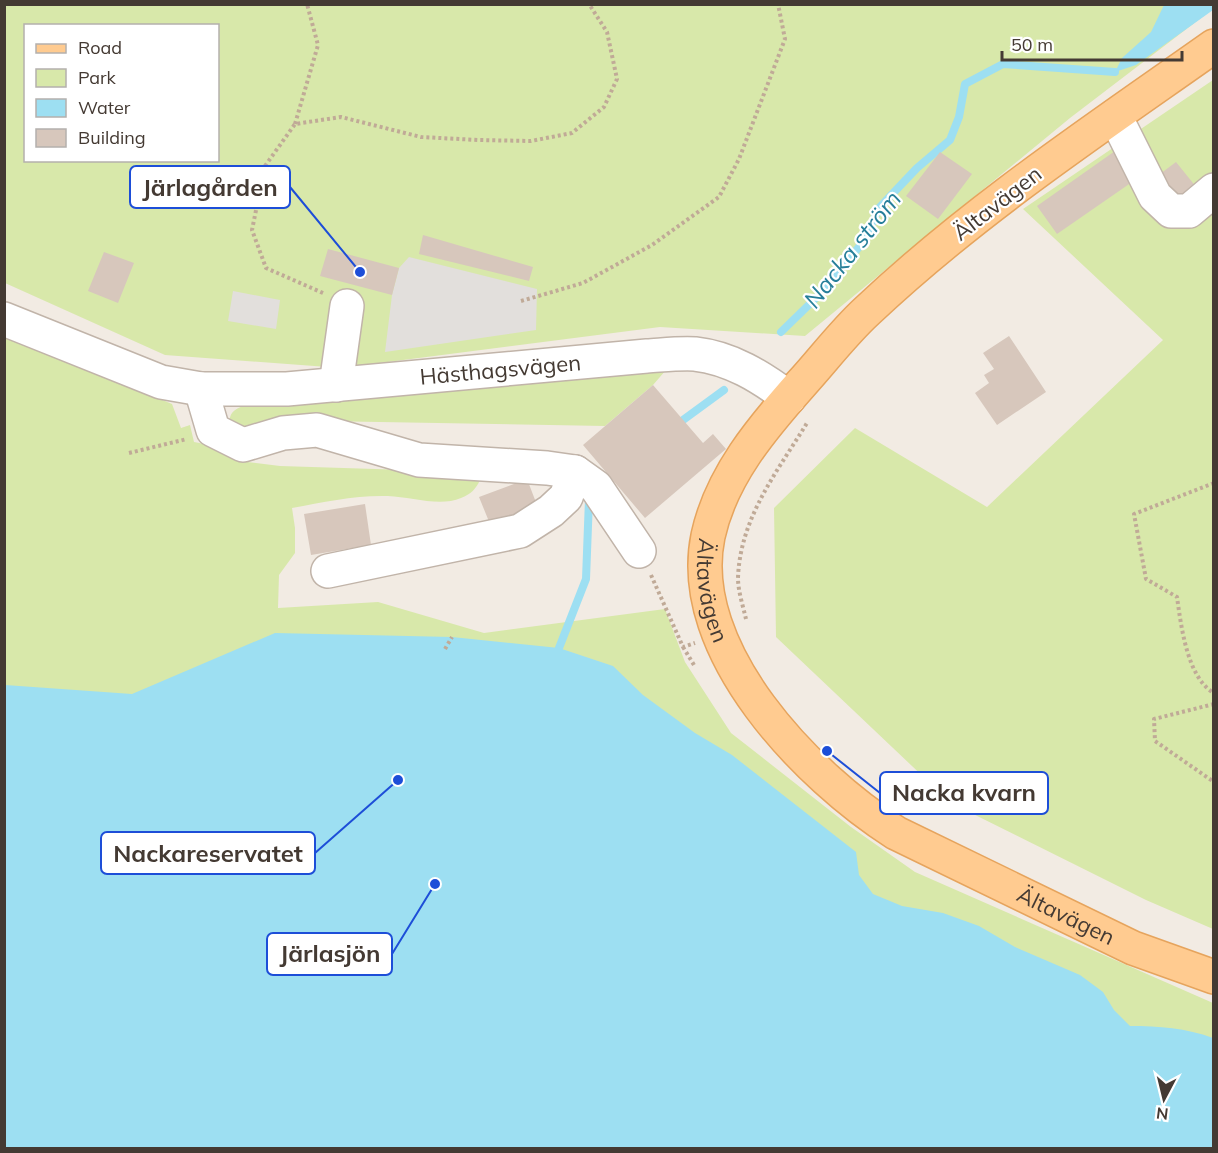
<svg xmlns="http://www.w3.org/2000/svg" width="1218" height="1153" viewBox="0 0 1218 1153" font-family="Mulish,sans-serif">
<style>
.green{fill:#d8e8aa;fill-rule:evenodd}
.parking{fill:#e2dfdc}
.water{fill:#9ddff2}
.lines{fill:none;stroke-linecap:round;stroke-linejoin:round}
.stream{stroke:#9ddff2;stroke-width:8}
.building{fill:#d7c7bc}
.minor-casing{stroke:#c1b4a9;stroke-width:36}
.major-casing{stroke:#e6a45d;stroke-width:36}
.path{stroke:#c0aa97;stroke-width:4;stroke-dasharray:3 3;stroke-linecap:butt}
.minor{stroke:#fff;stroke-width:33}
.major{stroke:#ffcb90;stroke-width:33}
.labels{text-anchor:middle;dominant-baseline:central;stroke-width:4.5;stroke-linejoin:round;paint-order:stroke}
.street-label{font-size:22px;fill:#443a33;stroke:#fff}
.water-label{font-size:24px;font-style:italic;fill:#277f9a;stroke:#fff}
.leader{fill:none;stroke:#1d4ed8;stroke-width:2}
.callout-dot{fill:#1d4ed8;stroke:#fff;stroke-width:2}
.callout{fill:#fff;stroke:#1d4ed8;stroke-width:2}
.callout-label{font-size:24px;text-anchor:middle;font-weight:bold;fill:#443a33}
</style>
<rect width="100%" height="100%" fill="#f2ebe3"/>
<path class="green" d="M1213,4L1214,8L1070,118L805,336L660,327L341,368L165,355L5,283L4,5ZM26,26H218V160H26Z
M1213,80V929L1146,900L951,803L776,637L774,508L855,428L987,507L1163,340L1023,209Z
M4,334L172,404L181,428L190,425L194,442L215,446L239,461L280,466L407,470L480,480C476,489 471,494 461,498C440,507 411,497 388,496C356,495 324,502 292,508L295,528V553L279,575L278,608L378,602L484,633L665,609L685,662L731,733L851,827L915,872L1213,1003V1148H5Z
M666,370L653,385L605,426L321,421L249,434L230,425C228,411 236,409 248,404Z"/>
<path class="parking" d="M409,257L537,289L536,330L385,352L392,295L399,268Z
M233,291L280,300L276,329L228,321Z"/>
<path class="water" d="M1164,5H1213V10L1136,65L1115,72L1122,58L1151,32Z
M275,633L452,637L559,648L613,666L643,695L695,733L732,755L856,852L859,875L873,894L902,906L943,913L979,926L1015,947L1080,975L1103,992L1114,1010L1130,1026C1159,1026 1186,1028 1213,1038V1148H5V685L132,694Z"/>
<g class="lines">
<path class="stream" d="M781,332L820,294L864,241L879,208L917,168L950,140L959,117L965,84L1003,64L1115,72
M683,420L724,390
M559,648L586,579L589,499"/>
</g>
<path class="building" d="M1115,151L1135,180L1057,234L1037,206Z
M940,152L972,174L938,219L906,196Z
M1176,162L1197,188L1181,200L1160,174Z
M423,235L533,267L529,281L419,254Z
M328,249L399,268L392,295L320,276Z
M104,252L134,263L118,303L88,291Z
M1009,336L1046,392L997,425L975,393L989,383L984,375L994,369L983,353Z
M653,385L703,443L713,434L726,449L645,518L583,445Z
M527,479L537,505L490,524L479,497Z
M365,504L371,545L311,555L304,514Z"/>
<g class="lines">
<defs>
<g id="minor">
<path d="M1115,116L1155,196L1171,211H1189L1214,190"/>
<path id="s1" d="M4,319L161,382L201,389H287L647,356C663,355 680,353 695,354C731,358 761,377 789,398"/>
<path d="M336,385L347,306"/>
<path d="M201,389L213,430L243,445L283,433L317,430L419,460L547,468L575,472L596,487L639,551"/>
<path d="M328,571L520,531L551,511L566,497L575,472"/>
</g>
<g id="major">
<path id="s2" d="M1214,46C1095,130 973,211 867,311C843,333 823,360 801,384C762,428 721,476 708,536C684,651 808,777 896,833L1133,948L1214,977"/>
</g>
</defs>
<use href="#minor" class="minor-casing"/>
<use href="#major" class="major-casing"/>
<path class="path" d="M295,124L318,45L307,4
M323,293L266,268L252,230L265,166L295,124L341,117L421,137L478,140L531,141L572,133L604,107L617,79L607,32L589,4
M521,301L583,283L652,245L719,197L739,159L785,39L778,4
M129,453L187,439
M1214,483L1134,514L1146,579L1177,597C1181,625 1187,678 1214,693
M651,575L683,647L695,643
M746,619C743,606 738,591 738,578C740,518 777,472 807,423
M683,647L694,665
M445,649L452,637
M1214,704L1154,719L1155,741L1214,782"/>
<use href="#minor" class="minor"/>
<use href="#major" class="major"/>
</g>
<g class="labels">
<g class="street-label">
<text transform="translate(997 203) rotate(-38)">Ältavägen</text>
<text stroke="none"><textPath href="#s1" startOffset="510">Hästhagsvägen</textPath></text>
<text stroke="none"><textPath href="#s2" startOffset="771">Ältavägen</textPath></text>
<text stroke="none"><textPath href="#s2" startOffset="1275">Ältavägen</textPath></text>
</g>
<g class="water-label">
<text transform="translate(852 249) rotate(-52)">Nacka ström</text>
</g>
</g>
<path class="leader" d="M360 272L290 187M827 751L880 793M398 780L315 853M435 884L392 954"/>
<g class="callout-dot">
<circle cx="360" cy="272" r="6"/>
<circle cx="827" cy="751" r="6"/>
<circle cx="398" cy="780" r="6"/>
<circle cx="435" cy="884" r="6"/>
</g>
<g class="callout">
<rect x="130" y="166" width="160" height="42" rx="6"/>
<rect x="880" y="772" width="168" height="42" rx="6"/>
<rect x="101" y="832" width="214" height="42" rx="6"/>
<rect x="267" y="933" width="125" height="42" rx="6"/>
</g>
<g class="callout-label">
<text x="210" y="196">Järlagården</text>
<text x="964" y="801">Nacka kvarn</text>
<text x="208" y="862">Nackareservatet</text>
<text x="330" y="962">Järlasjön</text>
</g>
<rect width="1218" height="1153" fill="none" stroke="#443a33" stroke-width="12"/>
<rect x="24" y="24" width="195" height="138" fill="#ffffff" stroke="#b4b0ad" stroke-width="1.5"/>
<rect x="36" y="44" width="30" height="9" fill="#ffcb90" stroke="#b4b0ad" stroke-width="1.5"/>
<text x="78" y="54" font-size="18" fill="#443a33">Road</text>
<rect x="36" y="69" width="30" height="18" fill="#d8e8aa" stroke="#b4b0ad" stroke-width="1.5"/>
<text x="78" y="84" font-size="18" fill="#443a33">Park</text>
<rect x="36" y="99" width="30" height="18" fill="#9ddff2" stroke="#b4b0ad" stroke-width="1.5"/>
<text x="78" y="114" font-size="18" fill="#443a33">Water</text>
<rect x="36" y="129" width="30" height="18" fill="#d7c7bc" stroke="#b4b0ad" stroke-width="1.5"/>
<text x="78" y="144" font-size="18" fill="#443a33">Building</text>
<g transform="translate(1164 1099) rotate(187)" stroke="#ffffff" stroke-width="4.5" paint-order="stroke">
<path d="M0-4.5L10 22L0 15L-10 22Z" fill="#443a33"/>
<text y="-9" font-size="16" font-weight="bold" text-anchor="middle" fill="#443a33">N</text>
</g>
<path d="M1002 51v9h180v-9" fill="none" stroke="#443a33" stroke-width="3"/>
<text x="1011" y="51" font-size="18" fill="#443a33" stroke="#ffffff" stroke-width="4.5" paint-order="stroke">50 m</text>
</svg>
